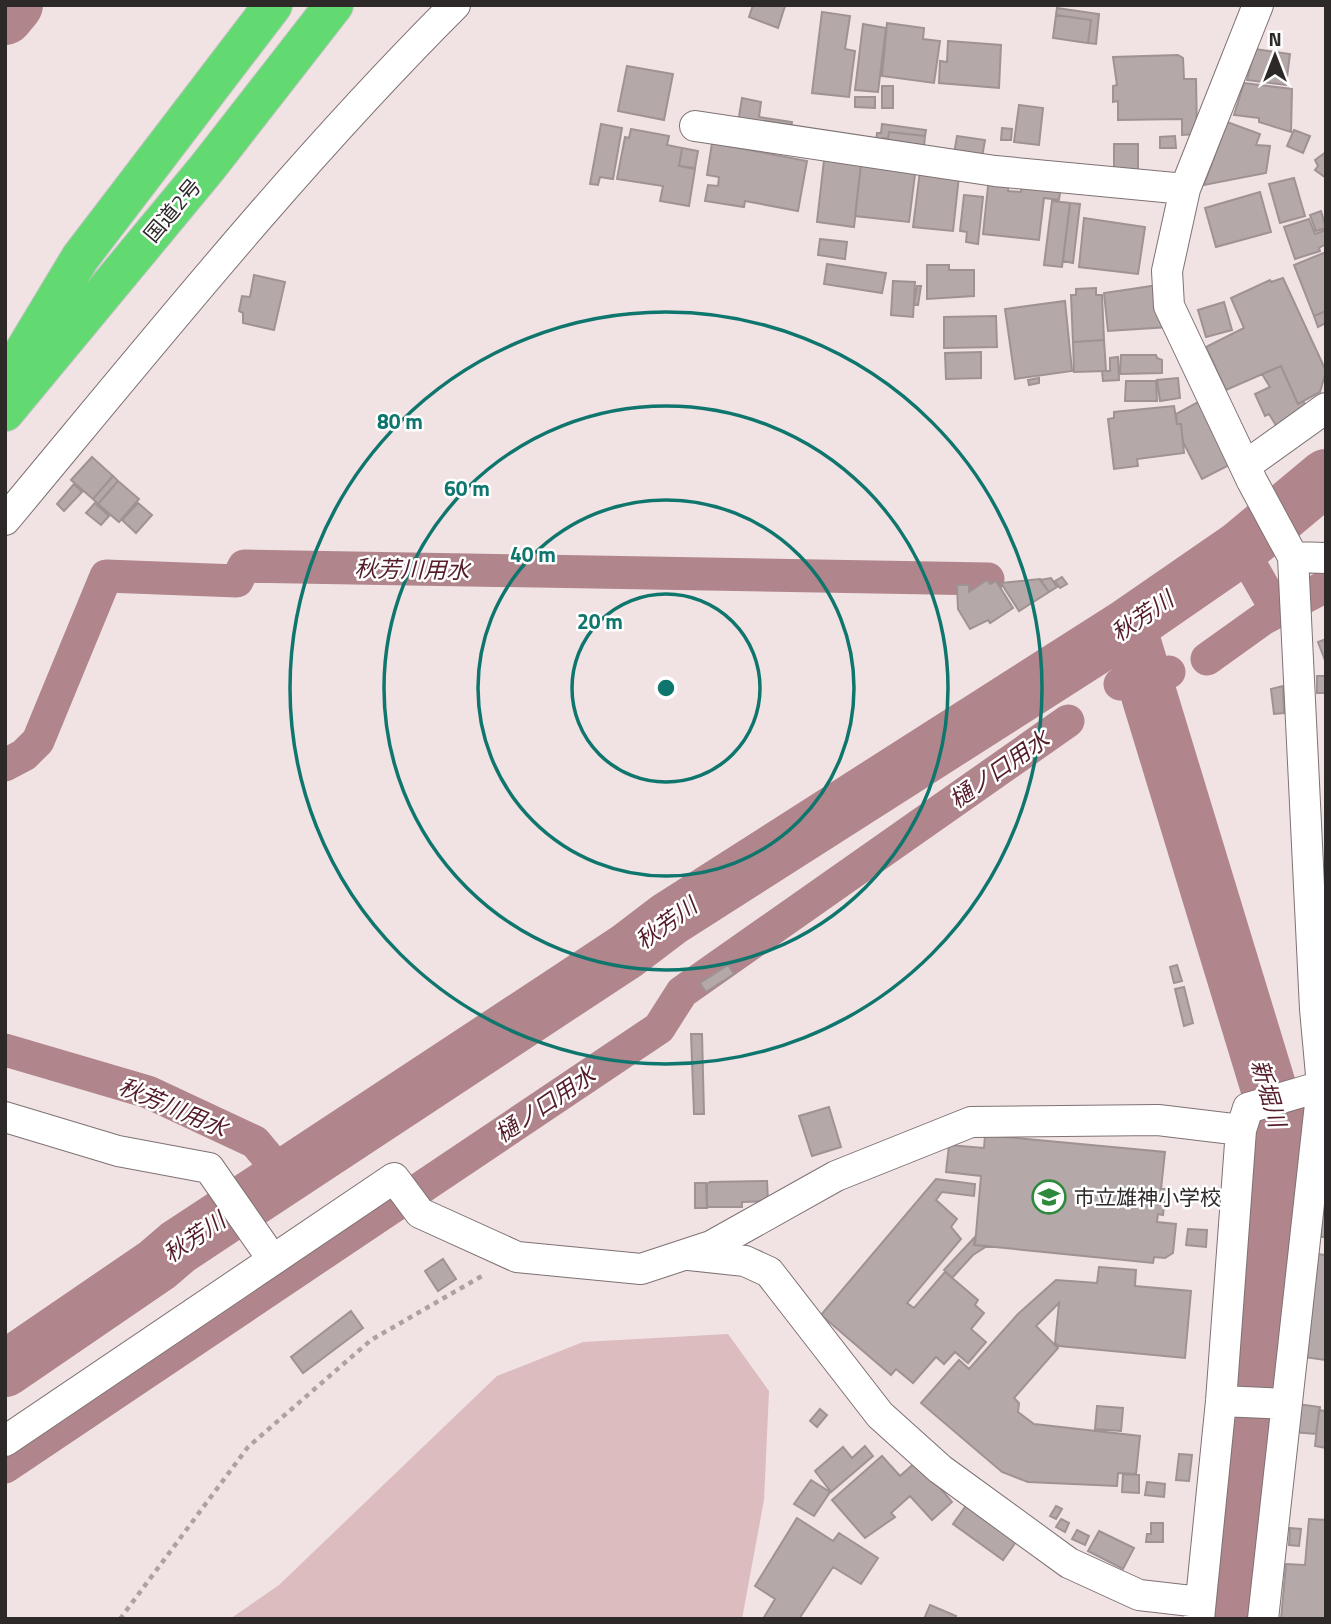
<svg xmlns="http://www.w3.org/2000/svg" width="1331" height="1624" viewBox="0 0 1331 1624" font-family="'Titillium Web','Noto Sans JP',sans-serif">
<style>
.green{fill:#dcbcbf}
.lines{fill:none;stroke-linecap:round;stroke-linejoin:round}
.canal{stroke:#b0858b;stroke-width:33}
.river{stroke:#b0858b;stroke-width:56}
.building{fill:#b5a8a9;stroke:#9f9293;stroke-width:2}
.street-casing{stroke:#7f7273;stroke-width:32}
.highway-casing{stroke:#c4c3c3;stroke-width:40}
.path{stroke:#ada2a3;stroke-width:4.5;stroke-dasharray:5 5;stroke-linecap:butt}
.street{stroke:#fff;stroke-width:30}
.highway{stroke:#63d972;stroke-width:38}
.ring{fill:none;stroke:#0f766e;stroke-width:3.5}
.labels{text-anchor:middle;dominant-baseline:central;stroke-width:5;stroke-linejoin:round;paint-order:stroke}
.street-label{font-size:21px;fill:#2e2929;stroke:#fff}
.poi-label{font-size:21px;fill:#2e2929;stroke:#fff;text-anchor:start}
.water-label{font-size:23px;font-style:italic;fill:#541d29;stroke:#fff}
.centre{fill:#0f766e;stroke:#fff;stroke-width:3.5}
.ring-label{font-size:21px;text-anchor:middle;font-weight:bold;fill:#0f766e;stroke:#fff;stroke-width:5;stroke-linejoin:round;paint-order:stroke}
</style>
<rect width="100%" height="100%" fill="#f1e2e4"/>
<path class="green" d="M728,1334L769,1391L764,1500L742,1619H230L279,1585L497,1376L583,1342Z"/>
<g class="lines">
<path class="canal" d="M1241,548L1277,611
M1207,659L1263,619L1326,586
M1120,684L1169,672
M5,765L24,755L38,741L106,576L237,581L244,566L988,579
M5,1050L148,1092L255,1142L284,1177
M5,1467L659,1028L682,992L1068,721"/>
<path class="river" d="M5,17L15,5
M1128,626L1282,1132L1233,1619
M5,1369L157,1265L178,1247L627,951L669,919L1128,626L1241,548L1326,477"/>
</g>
<path class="building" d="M753,5L785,6L778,28L749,17Z
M1057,8L1099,14L1096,44L1088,43L1091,20L1056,15Z
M822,12L850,16L845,49L855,51L849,97L812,93Z
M1056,15L1091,20L1088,43L1053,38Z
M887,23L924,28L923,39L940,41L934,83L882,76Z
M863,24L886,28L878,92L855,90Z
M948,41L1001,45L999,88L939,83L940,61L947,62Z
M1255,49L1290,54L1286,85L1247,80Z
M1178,55L1183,58L1184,79H1196L1197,134L1182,135V119L1118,120V101L1113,102V86L1117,85L1113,57Z
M627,66L673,74L664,120L618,111Z
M1244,83L1292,89L1291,132L1259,122V118L1234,115Z
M882,86H893V108H882Z
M855,97H875V108L855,107Z
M742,98L761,102L759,117L792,122L789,142L738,123Z
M1019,105L1043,108L1039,145L1014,142Z
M1227,122L1260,134L1256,145L1270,146L1266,173L1204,185Z
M601,124L622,128L613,179L600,177L598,185L590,184Z
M882,124L926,130L925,136L889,132L888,139L883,138L882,152L875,151L877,133H881Z
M1002,128L1012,129L1011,140H1001Z
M631,129L669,136L667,145L682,148L679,166L695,169L689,206L660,201L663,186L617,179L625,137L629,138Z
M1294,130L1310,136L1303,153L1287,146Z
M889,132L925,136L923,157L882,152L883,138L888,139Z
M957,136L985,140L981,163L954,154Z
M1175,136L1176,148H1160V137Z
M712,143L807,161L798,211L745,201L744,207L705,201L708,185L718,186L719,177L707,175Z
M1114,144H1138V178H1114Z
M682,148L698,151L695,168L679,166Z
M1326,152V178L1315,170L1318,166L1315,160Z
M824,160L861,164L854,227L817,222Z
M861,164L915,174L909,222L855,216Z
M920,171L959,176L953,231L913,227Z
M989,177L1009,180L1008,191L1021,192L1022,181L1061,186L1059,200L1044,198L1039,240L983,234Z
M1294,178L1305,216L1280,223L1269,184Z
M1260,192L1271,232L1216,247L1205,208Z
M964,195L983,197L978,244L966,242L967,232L960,231Z
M1052,201L1070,203L1062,267L1044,265Z
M1070,203L1080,204L1073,263L1063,261Z
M1321,211L1326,228L1316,231L1310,215Z
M1084,218L1145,227L1138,274L1079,267Z
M1309,219L1315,234L1326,230V244L1319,248L1320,251L1295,259L1284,227Z
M820,239L847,242L845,259L818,255Z
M1326,252V311L1314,316L1294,265Z
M827,264L886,273L882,293L824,284Z
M927,265H949V270H974V296L927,299Z
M254,275L285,282L274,330L243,323V313L239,311L242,296L250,297Z
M1283,278L1326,371L1320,392L1298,404L1281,366L1226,390L1206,347L1244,328L1231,298L1270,280L1271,282Z
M893,281L915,282L913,317L891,315Z
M1165,284L1169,327L1108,331L1104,293Z
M917,286H921L918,305L914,304Z
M1096,288V295H1102L1104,340L1073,342L1071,295H1076V289Z
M1065,301L1072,371L1015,379L1005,309Z
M1224,302L1232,330L1206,337L1198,310Z
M1326,311V323L1318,327L1314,316Z
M996,316L997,347L944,348V317Z
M1104,340L1106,371L1074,372L1073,342Z
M981,352V378L946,379L945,353Z
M1121,355H1156L1157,358L1162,360V373L1120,374Z
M1118,357L1119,380L1103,381L1102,371H1110V358Z
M1281,366L1298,404L1303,401L1306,406L1277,427L1269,414L1265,416L1255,394L1270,387L1262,374Z
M1039,378V383L1029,385L1028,380Z
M1178,378L1180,398L1160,401L1157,380Z
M1126,381H1156L1157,401H1125Z
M1198,402L1231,464L1202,479L1183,442L1181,424H1177L1176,414Z
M1174,406L1177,424H1181L1184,453L1137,459L1138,466L1114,469L1108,419L1114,418V412Z
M92,457L113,476L93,499L71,480Z
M113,476L118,481L98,504L93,499Z
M118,481L139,499L119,522L98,504Z
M74,484L82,492L64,511L57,504Z
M95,503L109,516L101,525L86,513Z
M138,503L152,515L136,533L122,520Z
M1062,577L1067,584L1060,588L1055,581Z
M1051,578L1057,587L1049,592L1040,580Z
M1040,579L1049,592L1019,611L1001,583Z
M987,580L990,584L996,581L1013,608L990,623L988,620L970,629L958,609L957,585H969V592Z
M1326,639V663L1318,642Z
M1317,676H1326V693H1317Z
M1283,686L1284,713L1274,714L1271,689Z
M728,965L734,974L706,992L700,983Z
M1177,965L1182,981L1174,983L1170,967Z
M1184,987L1193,1023L1184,1026L1175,989Z
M691,1034H702L704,1114H694Z
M829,1107L841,1147L812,1156L799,1116Z
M985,1135L1165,1152L1161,1189H1166L1163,1215L1158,1214L1157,1222L1176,1224L1173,1253L1165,1258L1154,1257L1153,1263L975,1245L981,1176L946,1172L949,1145L984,1148Z
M936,1179L975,1184L974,1196L942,1192L936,1200L957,1219L951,1227L961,1239L907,1303L914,1308L945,1272L978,1300L975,1305L984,1313L971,1329L986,1342L968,1363L955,1352L944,1364L936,1357L913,1383L896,1369L891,1375L821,1315Z
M767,1181L768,1201L742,1202V1207H707V1184L710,1182Z
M695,1183H706L707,1208H695Z
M1321,1184H1326V1237H1321Z
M1188,1229L1207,1230L1206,1247L1186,1245Z
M975,1237L974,1245L987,1246L973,1255L952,1278L944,1270Z
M1316,1254L1326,1255V1360L1304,1357Z
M443,1259L456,1279L438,1291L425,1271Z
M1099,1267L1136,1270L1135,1286L1191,1291L1185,1358L1059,1346L1055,1343L1059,1303L1036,1326L1058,1348L1014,1398L1019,1403L1018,1412L1034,1424L1140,1436L1136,1474L1118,1473L1117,1486L1028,1482L1002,1472L921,1403L959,1360L969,1369L1018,1314L1056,1280L1097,1283Z
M351,1311L363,1328L303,1373L291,1357Z
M1297,1404L1320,1407L1316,1434L1293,1432Z
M1097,1406L1123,1408L1121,1431L1095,1429Z
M820,1409L827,1415L817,1427L810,1421Z
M1319,1410L1326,1411V1448L1315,1446Z
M865,1446L873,1456L831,1492L815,1471L843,1447L852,1458Z
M1179,1454L1192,1455L1189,1481L1176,1480Z
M882,1456L900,1476L917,1461L952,1502L932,1520L910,1496L891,1513L895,1517L865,1538L832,1500Z
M1123,1474L1139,1475V1493L1122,1492Z
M811,1480L830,1492L814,1516L794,1504Z
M1147,1482L1165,1484L1164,1497L1145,1495Z
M968,1503L1018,1539L1003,1560L953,1524Z
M1056,1506L1062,1509L1056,1519L1050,1516Z
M797,1518L833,1541L839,1533L878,1558L861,1584L833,1567L799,1619H763L775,1599L755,1586Z
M1061,1519L1069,1523L1065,1532L1056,1527Z
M1309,1519L1326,1520V1619H1281L1286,1564L1305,1565Z
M1151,1523H1163V1542H1146L1147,1534H1151Z
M1290,1528L1301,1529L1299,1546L1289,1545Z
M1077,1530L1089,1536L1085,1545L1072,1539Z
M1099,1531L1134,1548L1123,1569L1088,1551Z
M930,1605L956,1616L954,1619H924Z"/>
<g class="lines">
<defs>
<path id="street" d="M695,126L995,171L1185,189
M1245,466L1326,408
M5,520C151,345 294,166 455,5
M1293,557L1326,558
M5,1117L118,1151L209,1168L273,1260
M689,1255L745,1261L769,1272L880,1415L940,1469L1069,1563L1139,1595L1200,1602
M1221,1401L1286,1404
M5,1441L394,1178L420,1213L517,1257L641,1269L711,1246L836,1176L971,1122L1158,1120L1241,1130
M1199,1619L1221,1401L1241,1130L1248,1108L1322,1086L1315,1009L1293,557L1252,481L1169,306L1167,271L1185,189L1258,5
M1263,1619L1322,1086L1326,1085"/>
<path id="highway" d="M6,381L80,258L273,5
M5,412L207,168L334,5"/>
</defs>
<use href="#street" class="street-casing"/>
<use href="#highway" class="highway-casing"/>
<path class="path" d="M120,1619L248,1447L371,1340L482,1276"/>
<use href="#street" class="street"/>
<use href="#highway" class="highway"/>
</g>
<g class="ring">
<circle cx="666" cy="688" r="94"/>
<circle cx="666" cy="688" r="188"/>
<circle cx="666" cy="688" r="282"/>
<circle cx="666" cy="688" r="376"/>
</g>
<defs>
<symbol id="school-ring" viewBox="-11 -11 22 22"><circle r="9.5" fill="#fff" stroke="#2d8a3c" stroke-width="1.5"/><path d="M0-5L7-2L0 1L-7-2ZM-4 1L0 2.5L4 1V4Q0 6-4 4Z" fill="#2d8a3c"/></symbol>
</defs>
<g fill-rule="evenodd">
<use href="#school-ring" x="1030" y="1178" width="38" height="38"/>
</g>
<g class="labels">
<g class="street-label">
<text transform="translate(172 210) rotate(-50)">国道2号</text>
</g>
<g class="poi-label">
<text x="1074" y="1197">市立雄神小学校</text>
</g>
<g class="water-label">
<text transform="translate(412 569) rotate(1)">秋芳川用水</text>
<text transform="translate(1142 616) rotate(-34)">秋芳川</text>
<text transform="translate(999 769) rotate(-35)">樋ノ口用水</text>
<text transform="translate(666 923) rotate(-36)">秋芳川</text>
<text transform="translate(1269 1093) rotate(74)">新堀川</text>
<text transform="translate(545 1104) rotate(-34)">樋ノ口用水</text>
<text transform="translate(173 1107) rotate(23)">秋芳川用水</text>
<text transform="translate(194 1237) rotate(-34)">秋芳川</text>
</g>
</g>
<circle cx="666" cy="688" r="10" class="centre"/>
<g class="ring-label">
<text x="400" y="429">80 m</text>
<text x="467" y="496">60 m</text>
<text x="533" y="562">40 m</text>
<text x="600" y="629">20 m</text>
</g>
<rect width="1331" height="1624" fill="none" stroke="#2e2929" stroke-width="14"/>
<g transform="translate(1275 56)" stroke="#ffffff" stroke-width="5" paint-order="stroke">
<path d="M0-5L12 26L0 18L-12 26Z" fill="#2e2929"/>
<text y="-10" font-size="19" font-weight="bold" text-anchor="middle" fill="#2e2929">N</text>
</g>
</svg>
